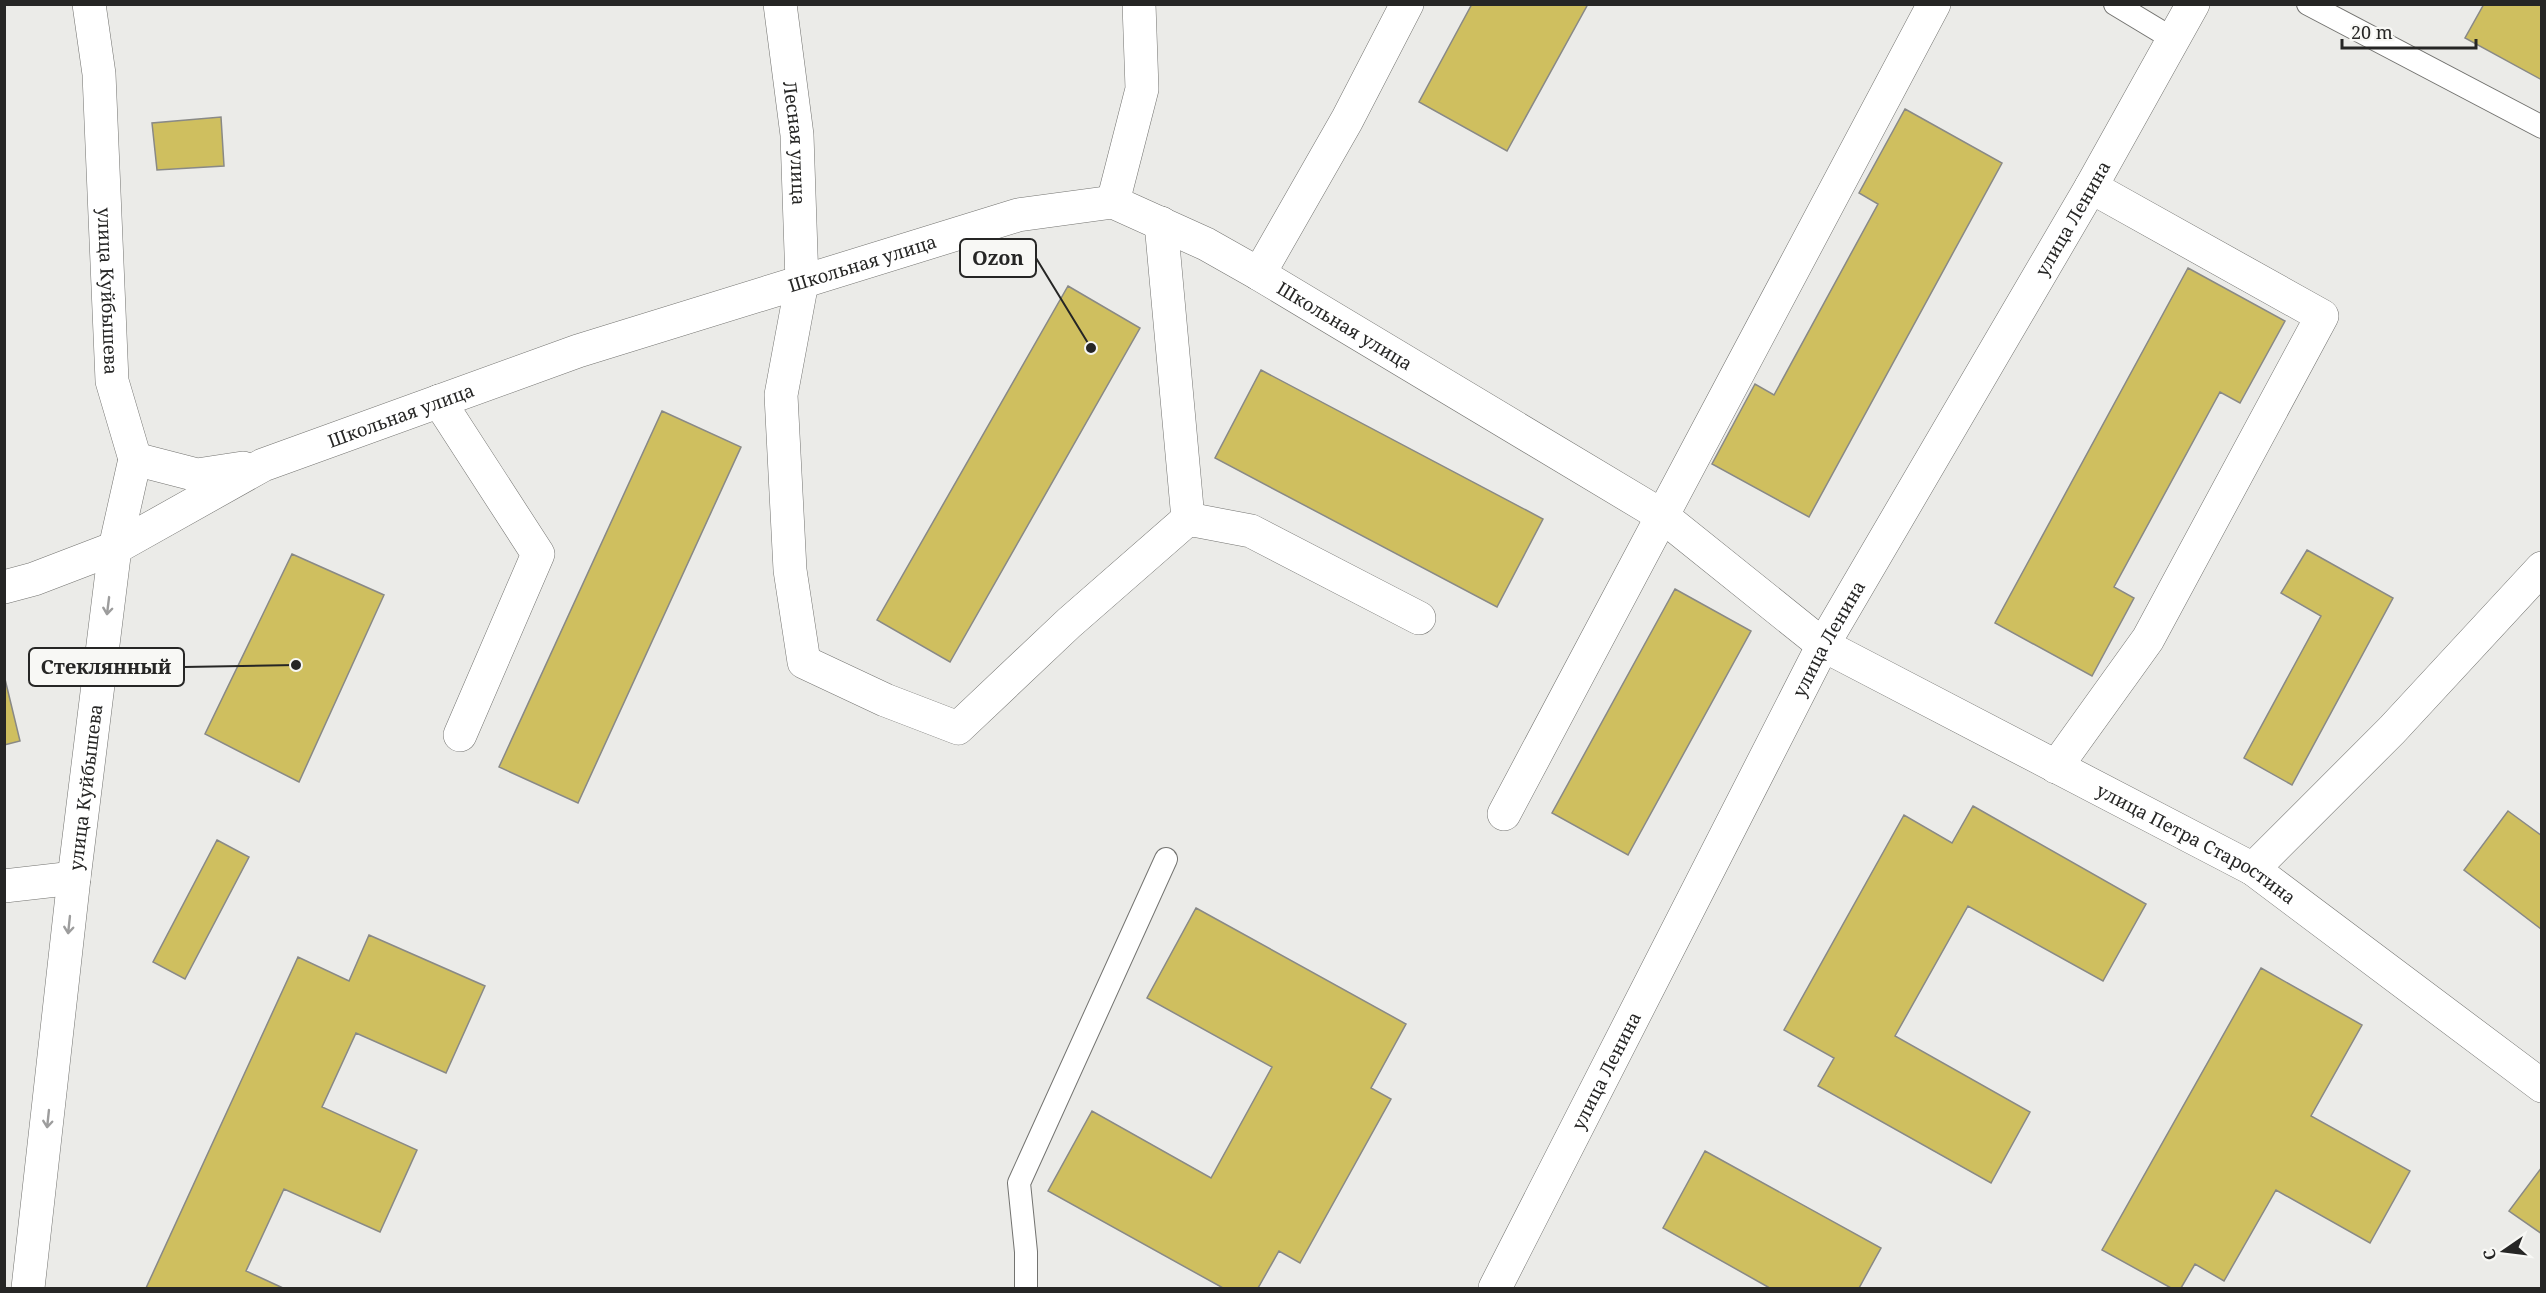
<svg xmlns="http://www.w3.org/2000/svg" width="2546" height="1293" viewBox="0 0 2546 1293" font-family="'Noto Serif',serif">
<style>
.building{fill:#cfbf5f;stroke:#898986;stroke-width:1.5}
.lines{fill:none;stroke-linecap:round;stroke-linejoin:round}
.service-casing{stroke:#737370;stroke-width:24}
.minor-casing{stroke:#737370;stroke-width:34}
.tertiary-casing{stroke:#737370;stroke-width:34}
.secondary-casing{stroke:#737370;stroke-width:34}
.service{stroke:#fff;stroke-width:22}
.minor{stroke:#fff;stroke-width:33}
.tertiary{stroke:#fff;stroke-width:33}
.secondary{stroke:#fff;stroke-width:33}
.oneway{stroke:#9d9d9d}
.labels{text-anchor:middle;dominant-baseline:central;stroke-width:6;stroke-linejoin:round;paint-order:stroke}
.street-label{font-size:18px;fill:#262625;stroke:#f8f8f5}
.leader{fill:none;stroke:#262625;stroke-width:2}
.callout-dot{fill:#262625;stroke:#f8f8f5;stroke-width:2}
.callout{fill:#f8f8f5;stroke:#262625;stroke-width:2}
.callout-label{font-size:20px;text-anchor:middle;font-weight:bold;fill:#262625}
</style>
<rect width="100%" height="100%" fill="#ebebe8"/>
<path class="building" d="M1472,4H1588L1507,151L1419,102Z
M2484,4H2542V80L2465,38Z
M1905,109L2002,163L1809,517L1712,464L1755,384L1774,395L1878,204L1859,193Z
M221,117L224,166L157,170L152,123Z
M2188,268L2285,321L2240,403L2220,392L2114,587L2134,598L2092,676L1995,623Z
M1068,286L1140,328L950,662L877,620Z
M1261,370L1543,519L1497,607L1215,458Z
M662,411L741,447L578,803L499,767Z
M2307,550L2393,598L2292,785L2244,758L2321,616L2281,593Z
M292,554L384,595L299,782L205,734Z
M1675,589L1751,631L1628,855L1552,813Z
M4,675L20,741L4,745Z
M1973,806L2146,904L2103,981L1968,906L1895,1036L2030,1112L1991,1183L1818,1086L1834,1058L1784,1030L1904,815L1952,843Z
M2508,811L2542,836L2541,929L2464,870Z
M217,840L249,857L185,979L153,962Z
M1196,908L1406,1024L1371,1088L1391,1099L1300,1263L1279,1251L1258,1288H1223L1048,1191L1092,1111L1211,1178L1272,1067L1147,998Z
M369,935L485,986L446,1073L356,1033L322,1107L417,1150L380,1232L284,1189L246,1271L283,1288H146L298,957L349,981Z
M2261,968L2362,1025L2311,1116L2410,1171L2370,1243L2276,1190L2224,1281L2195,1264L2181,1288H2171L2102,1250Z
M1705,1151L1881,1248L1859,1288H1767L1768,1287L1663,1228Z
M2542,1167V1234L2509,1211Z"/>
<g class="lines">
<defs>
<path id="service" d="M2115,4L2173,39
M2308,4L2542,127
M1026,1288V1252L1019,1183L1166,859"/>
<g id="minor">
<path id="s1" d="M780,4L797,135L802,282L781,395L790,570L804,662L885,700L958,728L1069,623L1188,519L1251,531L1419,618"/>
<path d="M1113,202L1142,89L1139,4"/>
<path d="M1161,223L1188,519"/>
<path d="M1259,274L1347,120L1407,4"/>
<path d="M439,401L538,554L460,735"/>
<path id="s2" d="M4,587L34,579L115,548L263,465L578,351L1018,215L1113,202L1206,244L1259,274L1661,515L1823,645"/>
<path d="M2056,767L2148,639L2322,316L2091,187"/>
<path d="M1504,814L1934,4"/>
<path d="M2253,869L2392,730L2542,568"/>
<path d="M4,886L74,878"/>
<path id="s3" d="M28,1288L74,878L115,548L135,459L197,475L243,468"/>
</g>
<g id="tertiary">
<path id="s4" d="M89,4L99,74L112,381L135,459"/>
<path id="s5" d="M1823,645L2253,869L2542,1086"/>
</g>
<g id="secondary">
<path id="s6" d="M1495,1288L1823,645L2091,187L2193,4"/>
</g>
</defs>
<use href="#service" class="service-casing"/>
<use href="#minor" class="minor-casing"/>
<use href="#tertiary" class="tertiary-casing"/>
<use href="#secondary" class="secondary-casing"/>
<use href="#service" class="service"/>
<use href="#minor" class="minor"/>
<use href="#tertiary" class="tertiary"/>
<use href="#secondary" class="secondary"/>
</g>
<defs><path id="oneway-shaft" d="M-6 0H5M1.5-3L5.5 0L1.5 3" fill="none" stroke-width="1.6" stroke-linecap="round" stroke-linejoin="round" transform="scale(1.5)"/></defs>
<g class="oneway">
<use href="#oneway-shaft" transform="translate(108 606) rotate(97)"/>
<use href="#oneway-shaft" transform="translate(69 925) rotate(96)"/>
<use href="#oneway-shaft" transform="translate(48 1119) rotate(96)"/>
</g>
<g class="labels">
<g class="street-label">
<text stroke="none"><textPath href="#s1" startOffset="140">Лесная улица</textPath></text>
<text stroke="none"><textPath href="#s6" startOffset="1216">улица Ленина</textPath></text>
<text stroke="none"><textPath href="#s2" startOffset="920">Школьная улица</textPath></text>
<text stroke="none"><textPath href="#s4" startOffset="288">улица Куйбышева</textPath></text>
<text stroke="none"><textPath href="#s2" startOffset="1442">Школьная улица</textPath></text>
<text stroke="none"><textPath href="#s2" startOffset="434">Школьная улица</textPath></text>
<text stroke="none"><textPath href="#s6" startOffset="730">улица Ленина</textPath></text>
<text stroke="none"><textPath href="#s3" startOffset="504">улица Куйбышева</textPath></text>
<text stroke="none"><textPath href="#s5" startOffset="423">улица Петра Старостина</textPath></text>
<text stroke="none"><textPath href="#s6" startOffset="244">улица Ленина</textPath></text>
</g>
</g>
<path class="leader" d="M1091 348L1036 258M296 665L184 667"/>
<g class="callout-dot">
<circle cx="1091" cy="348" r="6"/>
<circle cx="296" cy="665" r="6"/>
</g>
<g class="callout">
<rect x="960" y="239" width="76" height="38" rx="6"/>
<rect x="29" y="648" width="155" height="38" rx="6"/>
</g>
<g class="callout-label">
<text x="998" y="265">Ozon</text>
<text x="106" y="674">Стеклянный</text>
</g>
<rect width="2546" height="1293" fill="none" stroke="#262625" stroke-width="12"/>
<g transform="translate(2504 1251) rotate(256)" stroke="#f8f8f5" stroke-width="4.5" paint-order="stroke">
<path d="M0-4.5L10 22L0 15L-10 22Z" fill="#262625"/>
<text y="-9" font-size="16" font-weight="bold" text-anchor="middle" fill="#262625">С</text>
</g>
<path d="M2342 39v9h134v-9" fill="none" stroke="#262625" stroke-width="3"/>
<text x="2351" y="39" font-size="18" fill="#262625" stroke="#f8f8f5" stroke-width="4.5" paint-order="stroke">20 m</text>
</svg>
